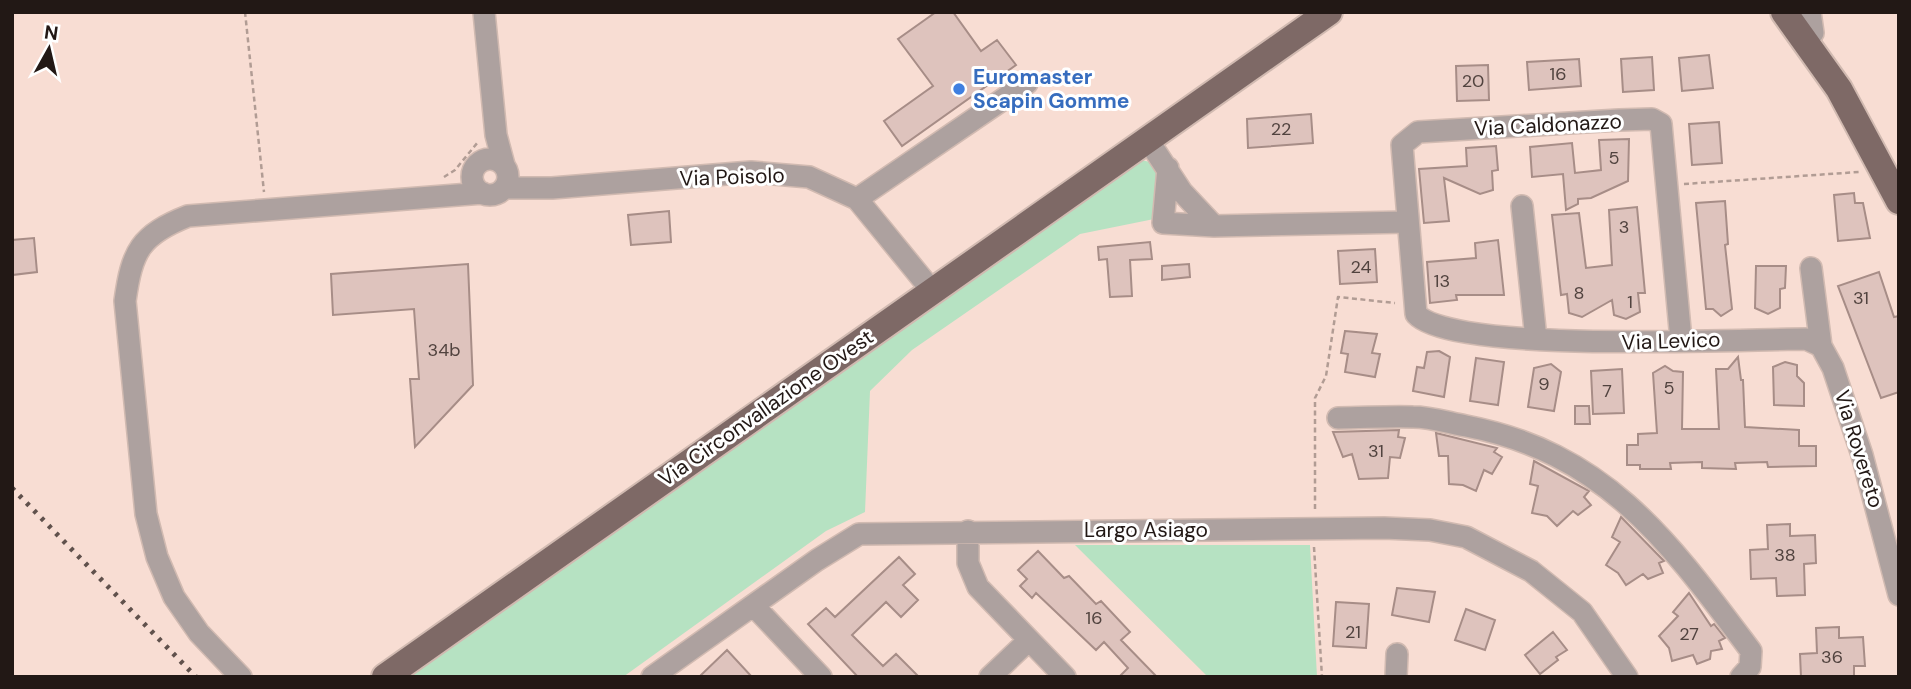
<svg xmlns="http://www.w3.org/2000/svg" width="1911" height="689" viewBox="0 0 1911 689" font-family="'DM Sans',sans-serif">
<style>
.green{fill:#b6e2c2}
.building{fill:#dec3bd;stroke:#a78d87;stroke-width:2}
.lines{fill:none;stroke-linecap:round;stroke-linejoin:round}
.minor-casing{stroke:#d1bab1;stroke-width:24}
.major-casing{stroke:#d1bab1;stroke-width:30}
.path{stroke:#b19c94;stroke-width:2.5;stroke-dasharray:5 3.5;stroke-linecap:butt}
.minor{stroke:#ada19f;stroke-width:21}
.major{stroke:#7e6966;stroke-width:26}
.rail{stroke:#60514c;stroke-width:5;stroke-dasharray:3.5 7;stroke-linecap:butt}
.shop-dot{fill:#3f7fe0;stroke:#fff;stroke-width:2.5}
.labels{text-anchor:middle;dominant-baseline:central;stroke-width:6;stroke-linejoin:round;paint-order:stroke}
.number-label{font-size:18px;fill:#51433f}
.shop-label{font-size:21px;font-weight:bold;fill:#366cbe;stroke:#fff;text-anchor:start}
.street-label{font-size:21px;fill:#221815;stroke:#fff}
</style>
<rect width="100%" height="100%" fill="#f8ddd3"/>
<path class="green" d="M1141,160L1159,164V218L1080,234L912,350L870,391L865,512L826,531L623,677H407Z
M1075,545H1310L1317,677H1208Z"/>
<path class="building" d="M936,12H953L981,51L997,40L1016,65L902,146L884,121L933,86L898,39Z
M1709,55L1713,88L1682,91L1679,58Z
M1652,57L1654,90L1623,92L1621,59Z
M1579,59L1581,86L1529,90L1527,62Z
M1488,65L1489,100L1457,101L1456,66Z
M1311,114L1313,143L1248,148L1247,119Z
M1719,122L1722,163L1692,165L1689,124Z
M1629,139L1628,181L1591,198L1578,199V204L1566,210L1563,174L1532,177L1530,147L1572,143L1575,173L1601,170L1599,140Z
M1496,146L1498,170L1492,171L1493,190L1480,194L1444,178L1449,221L1424,223L1419,169L1467,166L1466,148Z
M1854,193L1855,203H1863L1870,238L1838,241L1834,195Z
M1725,201L1728,244L1725,245L1732,309L1721,316L1713,309H1706L1696,203Z
M1637,207L1645,293H1638L1640,312L1626,319L1614,315L1612,300L1582,317L1569,313L1567,294L1561,295L1552,215L1579,213L1586,268L1612,265L1609,210Z
M669,211L671,242L631,245L628,215Z
M34,238L37,272L12,275V240Z
M1498,240L1504,295H1456L1457,300L1430,303L1427,262L1476,258L1475,243Z
M1150,242L1152,259L1130,260L1132,296L1110,297L1107,259L1099,260L1098,247Z
M1375,249L1377,282L1340,284L1338,251Z
M468,264L473,385L415,447L410,379H419L414,309L333,315L331,274Z
M1189,264L1190,277L1162,280V266Z
M1756,266H1786L1785,288L1780,289V308L1768,314L1755,308Z
M1879,272L1894,317L1899,316V392L1881,398L1838,286Z
M1345,331L1377,334L1372,353L1380,354L1375,377L1345,372L1348,354L1341,353Z
M1439,351L1450,357L1444,397L1413,391L1417,367L1424,368L1427,352Z
M1738,357L1741,380H1743L1745,427L1799,430V446H1816V466L1768,467L1767,462L1735,463L1736,469L1702,468V462L1670,463L1671,469H1640V465H1627V445H1638V434L1657,433L1653,373L1665,366L1673,371L1683,372L1682,429H1719L1716,369H1728Z
M1476,358L1504,362L1498,405L1470,401Z
M1785,362L1797,365V376L1804,383V406L1774,405L1773,367Z
M1551,364L1561,372L1554,411L1528,407L1534,368Z
M1622,369L1624,413L1593,414L1591,371Z
M1575,406H1589L1590,424H1575Z
M1399,430L1398,437L1405,438L1400,458L1390,457L1388,478L1359,479L1352,454L1343,457L1333,432Z
M1436,433L1497,448L1494,452L1502,457L1492,474L1484,470L1476,491L1463,485L1449,484L1448,456H1439Z
M1534,461L1589,491L1584,497L1591,505L1578,515L1573,511L1557,526L1547,516L1532,513L1538,486L1530,484Z
M1621,517L1664,561L1659,563L1663,573L1648,579L1643,574L1626,585L1618,573L1606,565L1620,542L1612,537Z
M1790,524V536L1815,535L1816,563L1804,564L1805,595L1777,596L1776,578L1751,579L1750,550L1768,549L1767,525Z
M1038,551L1064,578L1069,576L1096,604L1101,601L1130,632L1121,640L1157,677H1119L1128,668L1104,642L1096,650L1036,593L1032,598L1020,586L1027,579L1018,570Z
M899,557L915,574L903,585L918,600L901,617L886,602L852,635L883,666L896,654L919,677H858L808,624L826,608L835,617Z
M1397,588L1435,592L1429,622L1392,615Z
M1689,593L1711,626L1714,624L1725,638L1719,641L1722,649L1711,651L1710,659L1697,664L1693,655L1672,661L1669,648L1659,636L1678,616L1673,612Z
M1336,602L1369,604L1366,648L1333,646Z
M1466,609L1495,620L1485,650L1455,640Z
M1839,627V638L1863,637L1865,666H1854V677H1801L1800,654L1817,653L1816,628Z
M1553,632L1567,650L1556,657L1558,660L1540,674L1525,655Z
M727,650L752,677H699Z"/>
<g class="lines">
<defs>
<path id="minor" d="M484,12L496,135L504,165
M1810,12L1813,33
M1148,140L1182,192L1214,226L1408,222
M472 177a18 18 0 1 1 36 0a18 18 0 1 1-36 0Z
M1168,168L1163,223L1214,226
M504,188H552L751,172L809,177L857,199L933,292
M857,199L1027,83
M1522,206L1536,339
M1811,268L1821,346
M1681,340L1661,124L1652,119L1619,120L1418,132L1402,145L1416,314C1453,354 1740,339 1806,339L1821,346L1833,368L1862,455L1899,595
M1338,418C1363,418 1388,416 1413,417C1431,417 1449,423 1466,426C1607,453 1670,543 1751,651L1750,667L1741,677
M968,531V563L978,587L1065,677
M754,606L821,677
M241,677L199,633L174,597L157,557L146,514L125,301C132,251 140,235 188,216L483,193
M652,677L817,560L859,534L1384,528L1430,530L1466,537L1531,571L1582,612L1627,677
M990,677L1029,640
M1396,677L1397,654"/>
<path id="major" d="M1784,12L1839,89L1899,201
M385,677L1329,12"/>
</defs>
<use href="#minor" class="minor-casing"/>
<use href="#major" class="major-casing"/>
<path class="path" d="M245,12L264,192
M444,177L455,170L478,142
M1684,184L1859,172
M1315,509V398L1326,376L1338,297L1395,303
M1314,547L1322,677"/>
<use href="#minor" class="minor"/>
<use href="#major" class="major"/>
<path class="rail" d="M12,488L196,677"/>
</g>
<circle class="shop-dot" cx="959" cy="89" r="7"/>
<g class="labels">
<g class="number-label">
<text x="1558" y="74">16</text>
<text x="1473" y="81">20</text>
<text x="1281" y="129">22</text>
<text x="1614" y="158">5</text>
<text x="1624" y="227">3</text>
<text x="1361" y="267">24</text>
<text x="1442" y="281">13</text>
<text x="1579" y="293">8</text>
<text x="1861" y="298">31</text>
<text x="1630" y="302">1</text>
<text x="444" y="350">34b</text>
<text x="1544" y="384">9</text>
<text x="1669" y="388">5</text>
<text x="1607" y="391">7</text>
<text x="1376" y="451">31</text>
<text x="1785" y="555">38</text>
<text x="1094" y="618">16</text>
<text x="1353" y="632">21</text>
<text x="1689" y="634">27</text>
<text x="1832" y="657">36</text>
</g>
<g class="shop-label">
<text x="973" y="77">Euromaster<tspan x="973" dy="24">Scapin Gomme</tspan></text>
</g>
<g class="street-label">
<text transform="translate(1548 125) rotate(-3)">Via Caldonazzo</text>
<text transform="translate(732 177) rotate(-2)">Via Poisolo</text>
<text transform="translate(1671 341) rotate(-2)">Via Levico</text>
<text transform="translate(766 408) rotate(-35)">Via Circonvallazione Ovest</text>
<text transform="translate(1859 449) rotate(73)">Via Rovereto</text>
<text x="1146" y="530">Largo Asiago</text>
</g>
</g>
<rect width="1911" height="689" fill="none" stroke="#221815" stroke-width="28"/>
<g transform="translate(49 49) rotate(8)" stroke="#ffffff" stroke-width="5" paint-order="stroke">
<path d="M0-5L12 26L0 18L-12 26Z" fill="#221815"/>
<text y="-10" font-size="19" font-weight="bold" text-anchor="middle" fill="#221815">N</text>
</g>
</svg>
